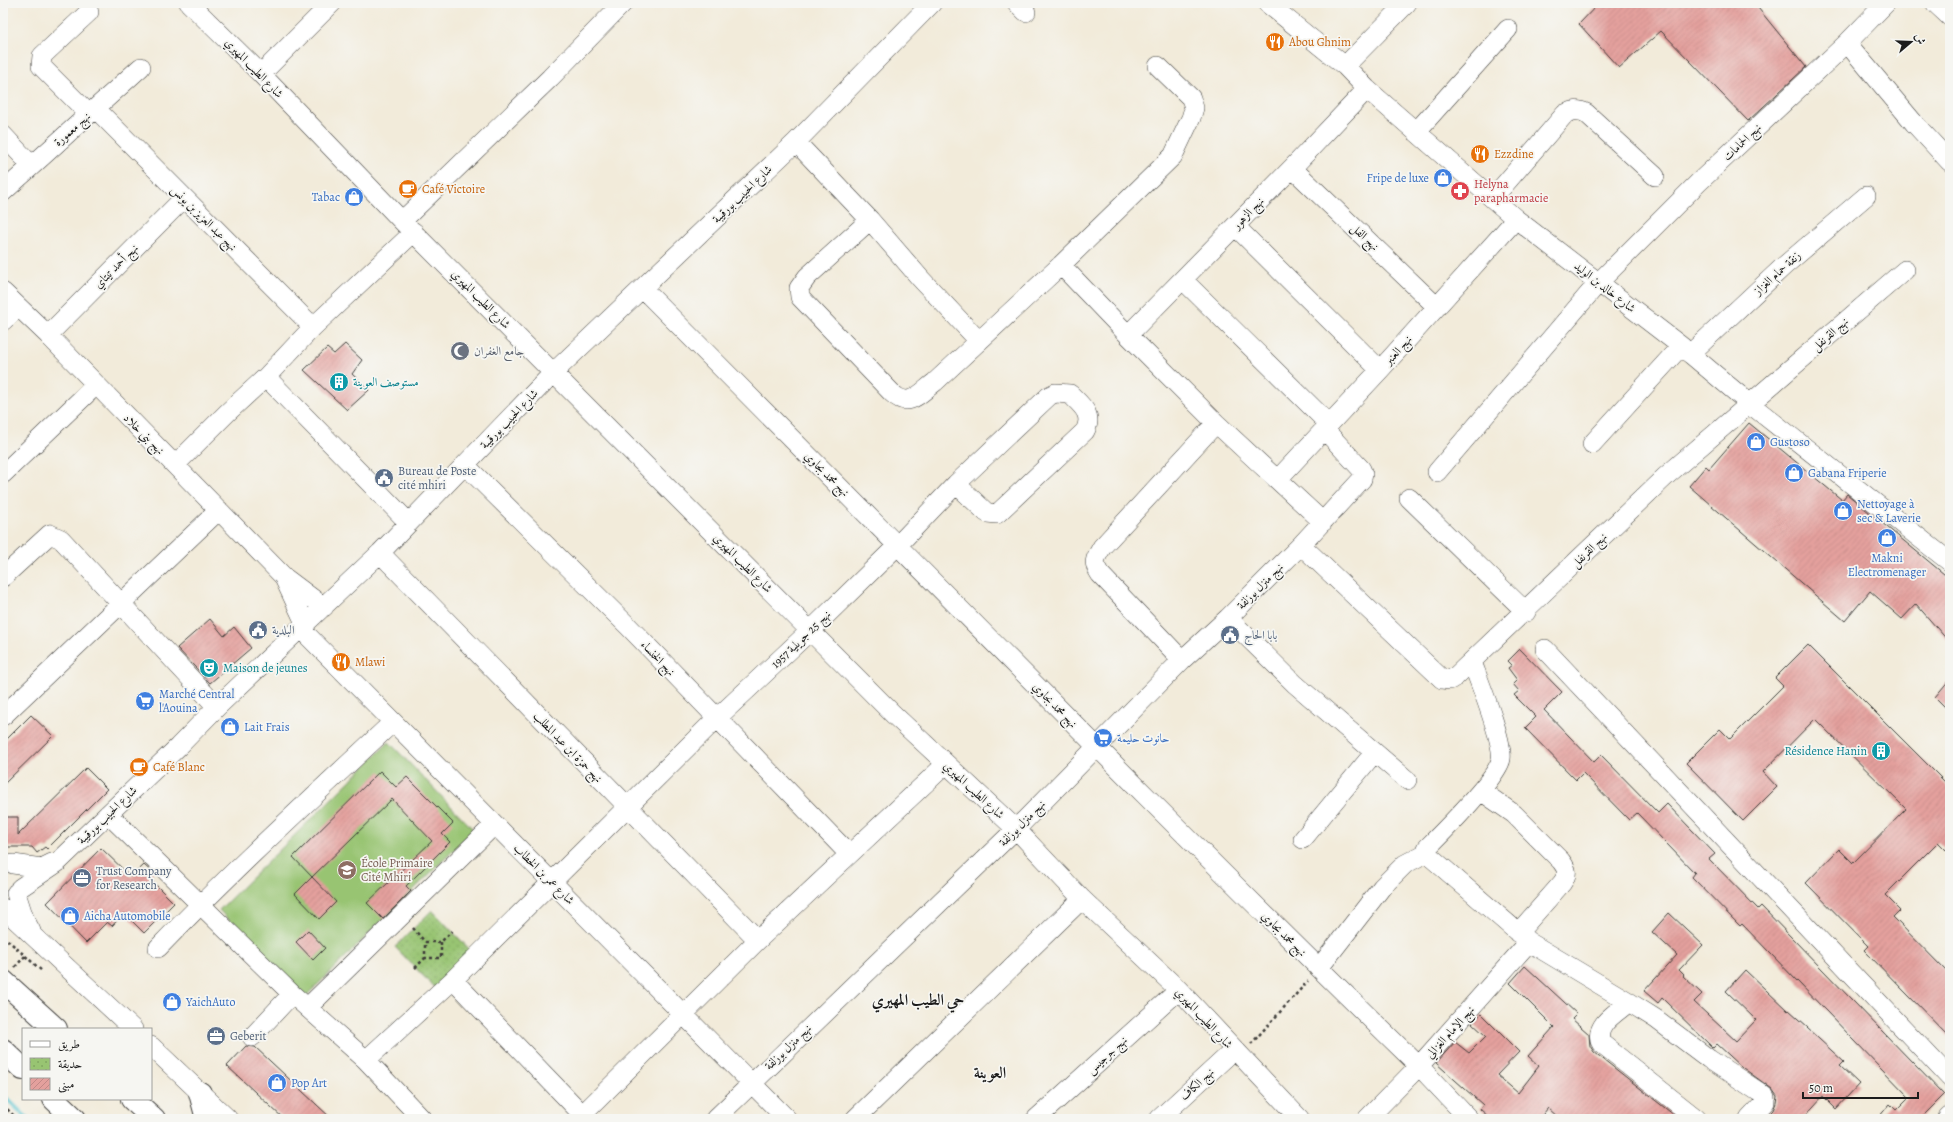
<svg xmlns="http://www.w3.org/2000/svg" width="1953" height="1122" viewBox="0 0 1953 1122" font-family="Alegreya,Amiri,serif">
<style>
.park{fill:url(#park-dots);stroke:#5a7047}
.garden{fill:#98c472;stroke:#5a7047}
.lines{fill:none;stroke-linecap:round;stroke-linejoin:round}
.stream{stroke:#55c2ce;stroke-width:4.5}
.building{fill:url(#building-hatch)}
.minor-casing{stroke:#3c3b38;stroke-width:20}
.highway-casing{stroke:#3c3b38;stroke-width:24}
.path{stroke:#3c3b38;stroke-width:2.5;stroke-dasharray:3 3;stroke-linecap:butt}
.minor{stroke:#fff;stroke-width:19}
.highway{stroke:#fff;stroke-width:22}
.labels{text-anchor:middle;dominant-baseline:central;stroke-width:3.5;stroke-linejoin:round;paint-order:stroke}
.food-label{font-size:12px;fill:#c56008;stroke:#f6f6f2;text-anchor:start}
.street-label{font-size:12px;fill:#1c1c1c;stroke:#f6f6f2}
.shop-label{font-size:12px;fill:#366cbe;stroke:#f6f6f2;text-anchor:start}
.health-label{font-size:12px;fill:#be3a42;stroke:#f6f6f2;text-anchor:start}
.worship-label{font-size:12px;fill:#5b616d;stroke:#f6f6f2;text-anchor:start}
.culture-label{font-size:12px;fill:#0d838f;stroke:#f6f6f2;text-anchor:start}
.service-label{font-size:12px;fill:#4e5e75;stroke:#f6f6f2;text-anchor:start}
.education-label{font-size:12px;fill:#785e54;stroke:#f6f6f2;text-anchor:start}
.district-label{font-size:16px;font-weight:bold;fill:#1c1c1c;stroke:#f6f6f2}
</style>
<defs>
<pattern id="park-dots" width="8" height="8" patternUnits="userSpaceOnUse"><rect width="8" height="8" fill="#98c472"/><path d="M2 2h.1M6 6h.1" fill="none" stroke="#82a862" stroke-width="1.8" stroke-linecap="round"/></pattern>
<pattern id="building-hatch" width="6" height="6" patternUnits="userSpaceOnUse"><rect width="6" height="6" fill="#e4a09d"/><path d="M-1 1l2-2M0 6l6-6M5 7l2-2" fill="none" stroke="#c38987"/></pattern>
</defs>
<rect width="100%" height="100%" fill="#f6f6f2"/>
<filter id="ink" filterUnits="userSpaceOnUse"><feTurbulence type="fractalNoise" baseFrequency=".025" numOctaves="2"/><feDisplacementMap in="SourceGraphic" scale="8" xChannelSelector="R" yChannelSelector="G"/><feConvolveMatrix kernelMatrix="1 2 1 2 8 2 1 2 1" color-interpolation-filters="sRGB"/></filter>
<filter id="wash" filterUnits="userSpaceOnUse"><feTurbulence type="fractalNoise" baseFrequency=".012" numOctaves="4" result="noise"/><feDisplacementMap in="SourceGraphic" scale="16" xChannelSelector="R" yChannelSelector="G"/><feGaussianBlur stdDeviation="0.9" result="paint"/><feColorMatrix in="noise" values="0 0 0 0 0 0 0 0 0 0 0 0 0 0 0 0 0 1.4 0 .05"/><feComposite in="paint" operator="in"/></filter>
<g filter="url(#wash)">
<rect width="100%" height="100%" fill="#f2ebda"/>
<path class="park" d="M432,910L474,954L437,990L395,947Z"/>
<path class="garden" d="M389,742L474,830L304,998L219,910Z"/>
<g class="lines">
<path class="stream" d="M3,1095L28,1119"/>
</g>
<g id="blocks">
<path class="building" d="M1599,3H1754L1806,67L1748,121L1661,31L1619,68L1579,24Z
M345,344L362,360L352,374L369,390L347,410L304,370L327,348L334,354Z
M1749,423L1842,500L1847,494L1950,579V643L1916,604L1902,619L1870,591L1845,621L1689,486L1706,466L1709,469Z
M210,619L224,636L234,627L251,648L210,683L177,648Z
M1808,645L1950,787V854L1938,842L1885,895L1900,910L1893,917L1950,975V1038L1864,950L1868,946L1806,883L1839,849L1853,863L1906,809L1815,719L1763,772L1777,787L1743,821L1686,763L1720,729L1730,739L1783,686L1775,678Z
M1520,649L1562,692L1544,710L1594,762L1601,755L1658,813L1667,804L1715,854L1709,859L1758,909L1761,906L1944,1095L1920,1119H1877L1890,1104L1896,1110L1909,1097L1742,924L1740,926L1692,877L1695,873L1637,813L1629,820L1583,773L1576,780L1525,728L1536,717L1514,695L1519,691L1513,684L1517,680L1508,668L1512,665L1508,661Z
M1950,679V712L1935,697Z
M31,715L53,736L3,785V743Z
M86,768L107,789L47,849L45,847L37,853L32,847H3V817H18V835Z
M380,771L396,787L407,777L453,823L442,834L450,842L406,886L411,891L383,919L367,903L432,841L392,799L312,877L293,857Z
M101,848L131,877L144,865L153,873L148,877L174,903L144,933L124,913L112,926L107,922L86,943L47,903Z
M312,877L336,902L319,919L295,894Z
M1669,913L1703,945L1679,970L1684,975L1683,976L1702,994L1694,1002L1736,1041L1756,1020L1726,991L1745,970L1788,1011L1789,1010L1808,1027L1807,1028L1844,1062L1840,1066L1859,1084L1836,1109L1823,1096L1802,1119H1764L1773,1110L1776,1103L1777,1096L1772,1089L1743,1068L1717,1044L1713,1048L1662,998L1658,1003L1644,991L1677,955L1652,932Z
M308,930L325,948L313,960L296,942Z
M1525,966L1577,1014L1572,1019L1589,1034L1590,1046L1594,1052L1679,1119H1560L1548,1108L1539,1119H1491L1480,1109L1483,1105L1436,1063L1455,1042L1469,1053L1486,1036L1472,1023L1481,1014L1519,1052L1497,1075L1518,1093L1539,1066L1528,1056L1554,1027L1510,983Z
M246,1046L255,1047L332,1119H284L227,1066Z"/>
</g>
</g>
<g filter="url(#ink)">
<use href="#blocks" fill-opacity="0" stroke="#3c3b38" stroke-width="1"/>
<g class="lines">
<defs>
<path id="minor" d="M189,3L261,74L402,221L893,714L1016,829L1082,899L1179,990L1300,1119
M1017,3L1026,12
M1267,3L1345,66L1367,89L1516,219L1681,346L1750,404L1950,562
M1935,3L1950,17
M89,12L42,56L41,66L89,114
M1847,43L1914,123L1950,162
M1345,66L1407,3
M261,74L332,3
M96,109L313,327
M1416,132L1508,29
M3,135L31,165
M796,142L870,220L920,278L979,341
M1292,168L1437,307
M3,192L141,67
M1493,198L1565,114C1574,110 1578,109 1586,113L1655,176
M870,220L807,277L799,288L800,297L892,393C909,409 919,394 935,382L1061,265L1173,156L1191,118L1194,108L1191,98L1158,66
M402,221L550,78L623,3
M1235,226L1380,370
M1061,265L1128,335L1216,423L1323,522
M1183,280L1329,424
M643,289C901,548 1157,811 1419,1066L1469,1119
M3,292L48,335L284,577L324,607
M3,321L18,307
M48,335L184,198
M1128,335L1292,168L1367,89
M1690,354L1784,266L1866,196
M266,377L409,523
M1592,444L1681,346
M175,465L228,412L266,377L313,327L414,232
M465,465L628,626L849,854
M1437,472L1599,282L1699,182L1847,43L1886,3
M3,474L96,385
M1278,479L1380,370L1516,219
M1409,498L1526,612
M1301,545L1442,679L1450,680L1455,677L1666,476L1905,270
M380,553L758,940
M3,577L50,534L61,539L217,707
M284,578L306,625
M1228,618L1295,684L1407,780
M301,629L787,1119
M1545,649L1950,1078
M1182,660L1100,574C1092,562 1095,559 1102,547L1216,423
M3,716L219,510
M1481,791L1514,814L1561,861C1568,870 1568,874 1562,883L1518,933
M108,814L292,994L366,1060L422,1119
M1303,839L1374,753
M1426,853L1529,942L1629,1002L1656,1019L1709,1059L1759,1092L1765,1097V1102L1749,1119
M13,864L42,868L52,863
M20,888L57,863L178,747L217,707L380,553L554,372L796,142L932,3
M16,893L24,918L31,931
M3,908L133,1029
M158,948C233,870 313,797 392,723
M1319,968L1382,887L1405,864L1426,853L1427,848C1442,833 1498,777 1501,759C1504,742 1479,681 1472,662
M453,980L583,1115
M1629,1002C1618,1012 1593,1025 1601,1043L1697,1119
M308,1007L494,825
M252,1037L292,994
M151,1046L228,1119
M366,1060L453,980L716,719L810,631L898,545L956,484L1049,396L1055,393L1070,394C1081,405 1094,414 1085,431L997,514L987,513L956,484
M578,1119L758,940L946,764
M715,1119L1016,829L1182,660L1228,618L1301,545L1362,479L1363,474L1361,469L1324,429
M855,1119L1082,899
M1036,1119L1179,990
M1159,1119L1234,1050
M1367,1119L1419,1066L1529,942
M1947,1119L1950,1116"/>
<path id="highway" d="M3,981L56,1029
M3,1050L23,1069
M200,1093L207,1119
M54,1099L75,1119
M132,1099L154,1119"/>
</defs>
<use href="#minor" class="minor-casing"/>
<use href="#highway" class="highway-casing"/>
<path class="path" d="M413,928L425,942
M3,936L42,971
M441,942V958H425V942H441L452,931
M15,967L25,956
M415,968L425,958
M1251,1044L1308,981
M3,1105L17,1119"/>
<use href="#minor" class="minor"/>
<use href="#highway" class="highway"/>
</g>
</g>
<defs>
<symbol id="restaurant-disc" viewBox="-11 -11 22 22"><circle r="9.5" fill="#e8710a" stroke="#f6f6f2"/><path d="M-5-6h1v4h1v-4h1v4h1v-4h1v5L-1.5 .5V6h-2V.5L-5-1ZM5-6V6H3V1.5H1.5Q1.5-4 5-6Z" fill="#fff"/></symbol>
<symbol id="shop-disc" viewBox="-11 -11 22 22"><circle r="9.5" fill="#3f7fe0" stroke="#f6f6f2"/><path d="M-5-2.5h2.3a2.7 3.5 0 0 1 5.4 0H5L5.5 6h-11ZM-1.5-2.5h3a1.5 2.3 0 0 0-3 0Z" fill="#fff"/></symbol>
<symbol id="cafe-disc" viewBox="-11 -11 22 22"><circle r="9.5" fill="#e8710a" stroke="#f6f6f2"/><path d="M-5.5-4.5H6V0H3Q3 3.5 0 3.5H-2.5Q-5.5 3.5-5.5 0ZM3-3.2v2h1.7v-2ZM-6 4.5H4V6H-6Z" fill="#fff"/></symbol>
<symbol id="pharmacy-disc" viewBox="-11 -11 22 22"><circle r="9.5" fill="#e0444e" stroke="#f6f6f2"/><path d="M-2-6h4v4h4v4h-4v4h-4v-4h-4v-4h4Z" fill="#fff"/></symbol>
<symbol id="mosque-disc" viewBox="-11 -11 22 22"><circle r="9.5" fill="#6b7280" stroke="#f6f6f2"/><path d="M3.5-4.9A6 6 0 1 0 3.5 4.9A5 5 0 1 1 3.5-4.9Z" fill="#fff"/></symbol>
<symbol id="building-disc" viewBox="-11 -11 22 22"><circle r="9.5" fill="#0f9aa8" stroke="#f6f6f2"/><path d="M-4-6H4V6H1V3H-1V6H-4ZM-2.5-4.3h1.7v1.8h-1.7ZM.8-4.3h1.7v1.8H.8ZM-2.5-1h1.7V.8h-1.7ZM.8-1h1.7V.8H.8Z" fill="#fff"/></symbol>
<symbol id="civic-disc" viewBox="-11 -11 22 22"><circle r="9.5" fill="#5c6f8a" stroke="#f6f6f2"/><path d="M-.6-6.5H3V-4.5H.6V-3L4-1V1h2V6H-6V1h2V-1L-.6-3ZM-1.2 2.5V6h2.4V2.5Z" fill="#fff"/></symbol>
<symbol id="theatre-disc" viewBox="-11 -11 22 22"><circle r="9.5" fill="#0f9aa8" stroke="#f6f6f2"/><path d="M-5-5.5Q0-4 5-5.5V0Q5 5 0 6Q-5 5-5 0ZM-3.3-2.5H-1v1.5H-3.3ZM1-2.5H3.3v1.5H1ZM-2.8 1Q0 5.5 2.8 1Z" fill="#fff"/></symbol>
<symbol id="supermarket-disc" viewBox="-11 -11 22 22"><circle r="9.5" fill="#3f7fe0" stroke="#f6f6f2"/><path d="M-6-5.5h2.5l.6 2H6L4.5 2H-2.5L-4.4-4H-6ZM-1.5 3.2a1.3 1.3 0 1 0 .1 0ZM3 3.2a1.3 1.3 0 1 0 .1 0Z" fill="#fff"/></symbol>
<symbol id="school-disc" viewBox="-11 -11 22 22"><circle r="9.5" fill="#8d6e63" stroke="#f6f6f2"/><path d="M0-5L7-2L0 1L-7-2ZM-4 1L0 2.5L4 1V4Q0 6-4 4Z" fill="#fff"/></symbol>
<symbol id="office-disc" viewBox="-11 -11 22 22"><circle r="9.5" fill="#5c6f8a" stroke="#f6f6f2"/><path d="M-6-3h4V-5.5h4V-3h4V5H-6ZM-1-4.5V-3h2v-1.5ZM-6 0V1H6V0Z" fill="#fff"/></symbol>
</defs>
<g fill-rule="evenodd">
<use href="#restaurant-disc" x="1264" y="31" width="22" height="22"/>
<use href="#restaurant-disc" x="1469" y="143" width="22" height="22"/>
<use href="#shop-disc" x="1432" y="167" width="22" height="22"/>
<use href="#cafe-disc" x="397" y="178" width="22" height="22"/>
<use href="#pharmacy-disc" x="1449" y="180" width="22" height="22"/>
<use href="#shop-disc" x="343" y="186" width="22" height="22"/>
<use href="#mosque-disc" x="449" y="340" width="22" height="22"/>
<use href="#building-disc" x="328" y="371" width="22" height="22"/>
<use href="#shop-disc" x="1745" y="431" width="22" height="22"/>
<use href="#shop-disc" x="1783" y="462" width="22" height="22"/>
<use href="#civic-disc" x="373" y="467" width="22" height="22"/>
<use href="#shop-disc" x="1832" y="500" width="22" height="22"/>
<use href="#shop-disc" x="1876" y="527" width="22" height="22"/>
<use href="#civic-disc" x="247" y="619" width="22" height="22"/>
<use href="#civic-disc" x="1219" y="624" width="22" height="22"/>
<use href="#restaurant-disc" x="330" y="651" width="22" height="22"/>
<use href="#theatre-disc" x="198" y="657" width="22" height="22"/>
<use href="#supermarket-disc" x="134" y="690" width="22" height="22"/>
<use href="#shop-disc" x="219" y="716" width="22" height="22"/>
<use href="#supermarket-disc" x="1092" y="727" width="22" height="22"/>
<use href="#building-disc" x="1870" y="740" width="22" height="22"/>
<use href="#cafe-disc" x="128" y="756" width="22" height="22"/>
<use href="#school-disc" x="336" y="859" width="22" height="22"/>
<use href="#office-disc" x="71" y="867" width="22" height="22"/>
<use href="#shop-disc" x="59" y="905" width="22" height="22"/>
<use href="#shop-disc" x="161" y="991" width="22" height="22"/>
<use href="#office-disc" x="205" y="1025" width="22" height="22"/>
<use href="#shop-disc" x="266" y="1072" width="22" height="22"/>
</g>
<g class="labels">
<g class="food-label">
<text x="1289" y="42">Abou Ghnim</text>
<text x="1494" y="154">Ezzdine</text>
<text x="422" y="189">Café Victoire</text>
<text x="355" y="662">Mlawi</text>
<text x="153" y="767">Café Blanc</text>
</g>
<g class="street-label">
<text transform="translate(254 68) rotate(46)">شارع الطيب المهيري</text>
<text transform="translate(72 129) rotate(-41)">نهج معمورة</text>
<text transform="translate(1742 142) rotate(-44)">نهج الحمامات</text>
<text transform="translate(742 194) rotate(-44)">شارع الحبيب بورقيبة</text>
<text transform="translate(1248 213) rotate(-46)">نهج الزهور</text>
<text transform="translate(204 218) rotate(45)">نهج عبد العزيز بن يونس</text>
<text transform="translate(1365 237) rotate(44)">نهج الفل</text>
<text transform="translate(116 266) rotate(-45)">نهج أحمد تيتاي</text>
<text transform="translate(1777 273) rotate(-42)">زنقة حمام الغزاز</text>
<text transform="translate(1605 287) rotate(38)">شارع خالد بن الوليد</text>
<text transform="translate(481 299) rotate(45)">شارع الطيب المهيري</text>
<text transform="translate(1830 334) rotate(-41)">نهج القرنفل</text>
<text transform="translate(1398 350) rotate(-48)">نهج العنبر</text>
<text transform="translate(509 419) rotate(-46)">شارع الحبيب بورقيبة</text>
<text transform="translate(144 434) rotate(45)">نهج بني خلاد</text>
<text transform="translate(827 474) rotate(45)">نهج محمد بجاوي</text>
<text transform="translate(1589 550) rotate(-44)">نهج القرنفل</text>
<text transform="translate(743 563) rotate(45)">شارع الطيب المهيري</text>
<text transform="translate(1260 586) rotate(-45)">نهج منزل بوزلفة</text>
<text transform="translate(801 639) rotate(-44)">نهج 25 جويلية 1957</text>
<text transform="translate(658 658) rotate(46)">نهج الخنساء</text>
<text transform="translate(1055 705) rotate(46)">نهج محمد بجاوي</text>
<text transform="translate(568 747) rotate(46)">نهج حمزة ابن عبد المطلب</text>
<text transform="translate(974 790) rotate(43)">شارع الطيب المهيري</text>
<text transform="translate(107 815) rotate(-44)">شارع الحبيب بورقيبة</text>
<text transform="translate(1022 823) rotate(-45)">نهج منزل بوزلفة</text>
<text transform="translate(544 874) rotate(45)">شارع عمر بن الخطاب</text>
<text transform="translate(1284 934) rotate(45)">نهج محمد بجاوي</text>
<text transform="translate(1204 1018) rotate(47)">شارع الطيب المهيري</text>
<text transform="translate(1450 1032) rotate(-48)">نهج الإمام الغزالي</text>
<text transform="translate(788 1047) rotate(-44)">نهج منزل بوزلفة</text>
<text transform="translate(1107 1055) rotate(-42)">نهج جرجيس</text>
<text transform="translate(1197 1084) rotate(-43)">نهج الكاف</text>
</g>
<g class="shop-label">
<text x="1429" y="178" text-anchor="end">Fripe de luxe</text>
<text x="340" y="197" text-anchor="end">Tabac</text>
<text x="1770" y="442">Gustoso</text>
<text x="1808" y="473">Gabana Friperie</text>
<text x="1857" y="504">Nettoyage à<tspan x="1857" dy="14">sec &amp; Laverie</tspan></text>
<text x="1887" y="558" text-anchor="middle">Makni<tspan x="1887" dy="14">Electromenager</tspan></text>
<text x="159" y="694">Marché Central<tspan x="159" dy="14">l'Aouina</tspan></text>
<text x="244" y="727">Lait Frais</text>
<text x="1117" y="738">حانوت حليمة</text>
<text x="84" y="916">Aicha Automobile</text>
<text x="186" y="1002">YaichAuto</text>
<text x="291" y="1083">Pop Art</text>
</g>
<g class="health-label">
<text x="1474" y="184">Helyna<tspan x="1474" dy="14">parapharmacie</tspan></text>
</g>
<g class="worship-label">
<text x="474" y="351">جامع الغفران</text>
</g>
<g class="culture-label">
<text x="353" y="382">مستوصف العوينة</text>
<text x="223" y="668">Maison de jeunes</text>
<text x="1867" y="751" text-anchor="end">Résidence Hanin</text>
</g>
<g class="service-label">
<text x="398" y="471">Bureau de Poste<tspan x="398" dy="14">cité mhiri</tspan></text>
<text x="272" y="630">البلدية</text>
<text x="1244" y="635">بابا الحاج</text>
<text x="96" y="871">Trust Company<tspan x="96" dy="14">for Research</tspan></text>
<text x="230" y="1036">Geberit</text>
</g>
<g class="education-label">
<text x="361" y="863">École Primaire<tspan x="361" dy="14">Cité Mhiri</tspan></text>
</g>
<g class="district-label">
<text x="918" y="1000">حي الطيب المهيري</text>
<text x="990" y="1073">العوينة</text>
</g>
</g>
<rect width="1953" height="1122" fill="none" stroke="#f6f6f2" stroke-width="16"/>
<rect x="22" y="1028" width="130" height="72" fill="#f6f6f2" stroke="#9f9f9c"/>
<rect x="30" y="1041" width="20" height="6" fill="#ffffff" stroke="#9f9f9c"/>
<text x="58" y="1048" font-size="12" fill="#1c1c1c">طريق</text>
<rect x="30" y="1058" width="20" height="12" fill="url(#park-dots)" stroke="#9f9f9c"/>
<text x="58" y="1068" font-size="12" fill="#1c1c1c">حديقة</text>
<rect x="30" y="1078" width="20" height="12" fill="url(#building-hatch)" stroke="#9f9f9c"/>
<text x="58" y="1088" font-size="12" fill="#1c1c1c">مبنى</text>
<g transform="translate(1911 42) rotate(71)" stroke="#f6f6f2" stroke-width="3" paint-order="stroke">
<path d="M0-3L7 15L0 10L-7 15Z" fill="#1c1c1c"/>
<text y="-6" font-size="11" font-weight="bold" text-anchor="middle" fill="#1c1c1c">ش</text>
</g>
<path d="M1803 1092v6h115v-6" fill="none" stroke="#1c1c1c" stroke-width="2"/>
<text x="1809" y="1092" font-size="12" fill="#1c1c1c" stroke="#f6f6f2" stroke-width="3" paint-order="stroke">50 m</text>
</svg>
